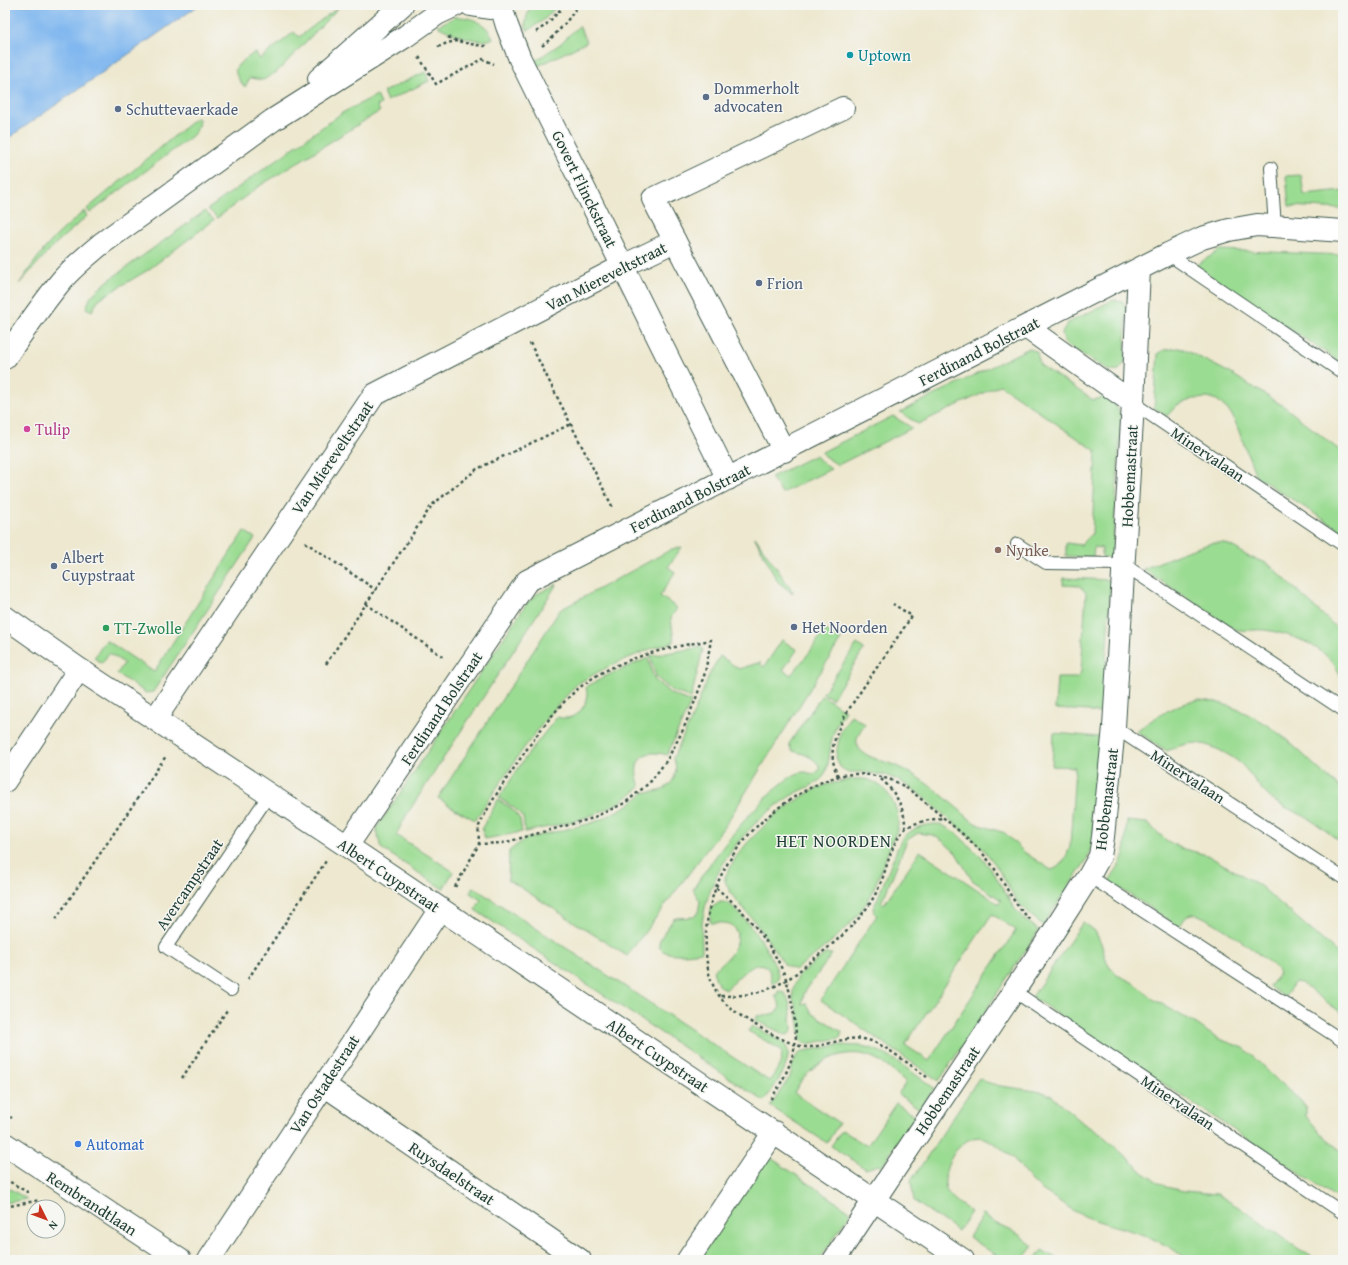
<svg xmlns="http://www.w3.org/2000/svg" width="1348" height="1265" viewBox="0 0 1348 1265" font-family="'Gentium Book Plus',serif">
<style>
.green{fill:#9bdc93;stroke:#5d8c64;fill-rule:evenodd}
.water{fill:#80b7ef;stroke:#507a92}
.lines{fill:none;stroke-linecap:round;stroke-linejoin:round}
.service-casing{stroke:#3e574b;stroke-width:14}
.minor-casing{stroke:#3e574b;stroke-width:24}
.tertiary-casing{stroke:#3e574b;stroke-width:24}
.secondary-casing{stroke:#3e574b;stroke-width:24}
.path{stroke:#3e574b;stroke-width:2.5;stroke-dasharray:3 3;stroke-linecap:butt}
.service{stroke:#fff;stroke-width:12}
.minor{stroke:#fff;stroke-width:22}
.tertiary{stroke:#fff;stroke-width:22}
.secondary{stroke:#fff;stroke-width:22}
.culture-dot{fill:#0f9aa8;stroke:#f6f6f2;stroke-width:1.5}
.service-dot{fill:#5c6f8a;stroke:#f6f6f2;stroke-width:1.5}
.hotel-dot{fill:#d1479c;stroke:#f6f6f2;stroke-width:1.5}
.education-dot{fill:#8d6e63;stroke:#f6f6f2;stroke-width:1.5}
.leisure-dot{fill:#2e9e5b;stroke:#f6f6f2;stroke-width:1.5}
.shop-dot{fill:#3f7fe0;stroke:#f6f6f2;stroke-width:1.5}
.labels{text-anchor:middle;dominant-baseline:central;stroke-width:3;stroke-linejoin:round;paint-order:stroke}
.culture-label{font-size:16px;fill:#0d838f;stroke:#f6f6f2;text-anchor:start}
.service-label{font-size:16px;fill:#4e5e75;stroke:#f6f6f2;text-anchor:start}
.street-label{font-size:16px;fill:#1f3d34;stroke:#f6f6f2}
.hotel-label{font-size:16px;fill:#b23c85;stroke:#f6f6f2;text-anchor:start}
.education-label{font-size:16px;fill:#785e54;stroke:#f6f6f2;text-anchor:start}
.leisure-label{font-size:16px;fill:#27864d;stroke:#f6f6f2;text-anchor:start}
.shop-label{font-size:16px;fill:#366cbe;stroke:#f6f6f2;text-anchor:start}
.neighbourhood-label{font-size:17px;letter-spacing:1px;fill:#1f3d34;stroke:#f6f6f2}
</style>
<rect width="100%" height="100%" fill="#f6f6f2"/>
<filter id="ink" filterUnits="userSpaceOnUse"><feTurbulence type="fractalNoise" baseFrequency=".025" numOctaves="2"/><feDisplacementMap in="SourceGraphic" scale="8" xChannelSelector="R" yChannelSelector="G"/><feConvolveMatrix kernelMatrix="1 2 1 2 8 2 1 2 1" color-interpolation-filters="sRGB"/></filter>
<filter id="wash" filterUnits="userSpaceOnUse"><feTurbulence type="fractalNoise" baseFrequency=".012" numOctaves="4" result="noise"/><feDisplacementMap in="SourceGraphic" scale="16" xChannelSelector="R" yChannelSelector="G"/><feGaussianBlur stdDeviation="0.9" result="paint"/><feColorMatrix in="noise" values="0 0 0 0 0 0 0 0 0 0 0 0 0 0 0 0 0 1.4 0 .05"/><feComposite in="paint" operator="in"/></filter>
<g filter="url(#wash)">
<rect width="100%" height="100%" fill="#ede8cf"/>
<path class="green" d="M341,5L277,72L263,80L250,78L245,87C228,68 236,66 254,53H256L260,59L294,32L299,37Z
M532,5H558L545,19L529,30H527C523,23 528,12 532,5Z
M455,17C470,16 487,23 493,38C482,46 451,33 439,27V25Z
M579,26L587,42L538,66L535,61L560,44Z
M425,72L429,81L387,101L383,92Z
M377,95L381,104L377,106L380,111L258,187L217,218L208,209L342,113Z
M196,118L199,119C199,126 197,131 192,136L90,213L87,209Z
M1301,175L1304,195L1343,191V209L1289,206L1286,176Z
M84,211L87,216L54,245L19,284C28,271 37,258 47,246C58,233 71,223 84,211Z
M205,211L214,220L148,270L99,299L92,311L86,308L91,296L109,280Z
M1220,250L1343,255V364L1195,266Z
M1115,300L1122,302L1126,306L1125,362L1119,370L1110,371L1067,345L1064,341L1062,333L1068,323L1111,301Z
M1029,348L1037,352L1040,365L1093,400L1105,397C1115,403 1120,409 1121,421L1112,558L1102,557V548L1094,547L1093,557L1066,556V543L1081,545L1092,534L1096,451L1000,385L918,424L900,412Z
M1178,348L1183,349L1230,373L1285,407L1343,453V532L1256,476L1235,421L1230,412L1217,400L1209,398L1193,399L1177,405L1167,416L1154,408L1158,354L1164,350Z
M893,416L912,428L838,465L824,456L822,452Z
M816,455L820,461L831,469L782,493L771,477Z
M244,531L255,538L153,692L146,693L117,674L124,663L109,653L102,663L94,658L106,640L154,672Z
M755,537L793,592L792,593L778,582L755,538Z
M1212,543H1225L1237,549L1247,556L1266,563L1272,567L1343,634V684C1335,649 1296,635 1265,630C1256,629 1242,632 1235,629C1227,626 1217,617 1209,612C1187,598 1165,584 1143,569L1184,552Z
M682,547L668,567L675,572L660,596L677,608L671,618L674,642L650,649L619,662L600,671L577,684L550,714L521,752L475,820L455,809L438,798L560,610L672,549Z
M1064,578L1111,580L1103,709L1099,713L1090,712V711L1055,709L1057,678H1077L1081,672L1086,593L1080,586L1063,585Z
M557,584L407,814L396,835L451,870L453,872L443,889L381,848L376,829L527,603L537,594Z
M825,630L841,639L726,824L627,956L512,882L508,881L509,851L525,839L592,823L604,818L628,805L645,792C665,795 683,778 673,758L691,720L711,671L720,656L739,669L761,662L760,664L764,667L782,640L797,650L783,670L791,675L809,653Z
M857,644L864,649L832,699L823,693Z
M701,647L703,649L691,698L672,691L656,677L650,656Z
M648,658L654,679L671,694L691,702L667,755C640,747 631,763 640,787C626,799 610,809 592,815C572,823 547,827 525,832L523,817L513,807L499,798L525,758L557,717C575,723 591,705 586,687L606,676Z
M822,695L845,711C840,718 835,727 833,735C829,747 830,767 823,777C816,785 803,789 794,794C788,797 782,802 776,806C738,834 708,876 702,924C701,933 702,943 702,952C694,953 659,959 659,944C659,938 670,925 673,919L676,918L694,917L698,913L700,901L695,893L693,889C717,853 743,818 775,789C782,784 794,772 804,772C808,772 812,775 816,773C819,771 819,768 819,765C812,756 802,753 792,751L789,744Z
M1197,700C1203,700 1209,701 1215,702C1239,707 1270,725 1288,741C1307,757 1323,775 1343,790V844C1330,834 1316,822 1300,814C1289,809 1278,805 1268,796C1259,788 1253,777 1245,768C1240,762 1232,757 1225,753C1202,741 1191,740 1167,751L1136,731C1155,718 1174,704 1197,700Z
M851,715L865,724C860,730 854,740 858,747C863,757 884,761 894,765C923,777 948,800 972,821L977,824L1005,833L1024,852L1051,870C1061,868 1067,856 1070,847L1075,767L1052,766L1054,733L1099,737L1100,740L1093,844L1086,861L1043,925L1029,914L1017,901L995,864L981,846L917,792L900,781L885,775L861,772H848L840,767L836,757L838,744L841,731Z
M853,779C860,779 867,778 874,782C890,790 902,813 897,830C888,849 882,870 873,890C858,924 824,948 795,970L785,965L755,922L732,895L725,881V877L736,857L748,842L777,813L811,791L825,785Z
M498,800L511,808L520,819L522,832L485,839L482,828Z
M1127,821L1147,823L1166,840L1180,848L1207,855L1259,885L1343,958V1014L1301,983L1295,982L1284,997L1268,986L1272,984L1279,973L1276,968C1263,957 1205,911 1191,914C1186,915 1182,923 1179,927L1109,881L1120,864L1124,855Z
M938,824L944,826L956,833L980,856L991,869L1015,909L1027,922L1039,930L939,1081L821,1000L877,915L874,913L873,908L877,900L900,842C908,829 924,824 938,824ZM918,833L933,835L944,842L956,853L972,880L1001,900L999,904L920,851L884,904L881,902L886,892L907,840ZM992,914L1016,930L929,1061L905,1045Z
M473,887L769,1081C775,1074 786,1058 780,1049L748,1031L752,1026C761,1031 776,1037 784,1044C798,1057 772,1090 764,1101L475,910L481,900L470,893Z
M720,902C723,902 726,902 729,904C743,913 780,962 778,979L772,984C769,944 739,975 726,990L718,985L713,971C724,962 737,952 737,936C737,932 735,927 732,925C726,922 716,923 710,923L711,908Z
M1083,922L1095,931L1101,943L1107,963L1111,969L1117,975L1134,983L1153,999L1198,1025L1216,1038L1244,1048L1281,1084L1301,1101L1306,1108V1116L1312,1123L1326,1139L1343,1152V1202L1032,997Z
M825,954H832L804,993L802,1005L807,1004L812,1013L842,1032L840,1038L806,1044L801,1040L797,1010L793,1000V991L795,983L800,974Z
M778,991C782,991 784,992 786,995C791,1002 791,1020 792,1028L791,1033L786,1035L755,1020L757,1016C766,1015 774,1015 780,1009L779,1002L775,996L779,995Z
M839,1045C848,1046 858,1045 867,1047C886,1051 917,1076 934,1088L920,1109L898,1094L905,1084V1081C896,1074 886,1065 876,1059C845,1043 808,1064 794,1093L839,1123L827,1143L770,1106L790,1077L793,1064L797,1055L804,1051Z
M979,1078L986,1082L1000,1086L1036,1091L1046,1093L1053,1097L1084,1124L1102,1135L1144,1173L1166,1187L1184,1191L1217,1194L1240,1208L1291,1244L1317,1260H1189C1173,1248 1157,1240 1138,1233C1120,1227 1101,1223 1084,1216C1070,1210 1057,1199 1045,1192C1034,1185 1028,1176 1020,1166C1013,1157 1004,1150 995,1144C992,1142 988,1139 984,1138C960,1131 936,1174 948,1193C954,1201 963,1206 971,1212L958,1231L914,1201L911,1181Z
M896,1103L915,1116L881,1167L878,1165L866,1169L831,1146L842,1130L867,1146Z
M768,1156L850,1211L849,1213L850,1214L819,1260H698Z
M5,1186L27,1199L5,1203Z
M983,1215L995,1223L1018,1234L1033,1246L1022,1260H1003L969,1237Z
M1042,1250L1059,1260H1035Z"/>
<path class="water" d="M5,5H199L7,139L5,136Z"/>
</g>
<g filter="url(#ink)">
<g class="lines">
<defs>
<path id="service" d="M1271,168L1275,227
M1168,254L1343,373
M1133,403L1343,545
M1017,544L1046,563L1123,564L1343,710
M1114,727L1343,878
M1089,876L1343,1041
M231,990L166,947L269,795
M1014,991L1343,1213"/>
<path id="minor" d="M501,6L507,26L520,59L728,479
M1026,327L1133,403
M784,451L653,199L843,108
M5,617L79,669L347,846L963,1260
M155,719L374,395L623,266L675,241
M5,781L79,669
M347,846L527,581L1168,254L1202,238L1229,230L1257,225L1343,231
M324,1085L580,1260
M209,1260L440,909
M688,1260L774,1132
M834,1260L1052,934L1089,876L1100,856L1103,837L1114,727L1133,403L1139,269"/>
<path id="tertiary" d="M5,1144L180,1260"/>
<path id="secondary" d="M471,5L489,8L503,5
M319,79L402,5
M5,358C23,332 41,305 62,280C73,267 87,256 101,244L273,120L406,36L437,14L456,5"/>
</defs>
<use href="#service" class="service-casing"/>
<use href="#minor" class="minor-casing"/>
<use href="#tertiary" class="tertiary-casing"/>
<use href="#secondary" class="secondary-casing"/>
<path class="path" d="M536,32C547,25 556,15 564,5
M448,37C461,43 473,45 487,46
M542,46C557,34 568,21 578,5
M438,47L447,43L457,41
M419,57L436,84L483,59L494,64
M530,343L613,508
M305,542L376,590
M366,604L445,658
M326,664L432,505L477,469L571,424
M838,776C833,766 831,754 834,743C839,721 855,700 867,682C882,660 897,638 912,616L893,604
M881,779C895,791 906,810 905,828
M455,887L479,844L503,843L590,819L625,803L642,789L651,781L667,760L682,732L695,701L705,673L711,640C667,648 620,657 583,685C557,704 530,744 512,771C502,785 494,798 486,812C484,817 481,821 479,826C478,831 479,839 479,844
M716,888C744,909 774,946 786,979C789,988 791,999 793,1009C795,1021 797,1033 795,1045C791,1066 782,1083 770,1100
M56,919L166,756
M248,979L326,861
M721,996C737,996 753,995 768,989C785,983 798,972 811,961C837,941 862,921 877,891C887,872 889,846 904,830C912,822 932,819 944,818
M927,1077C911,1066 886,1045 868,1040C847,1034 828,1047 807,1047C792,1048 737,1016 726,1004C711,988 707,972 706,951C702,882 744,826 801,793C812,787 824,780 836,777C853,771 878,775 894,781C910,788 924,802 938,813C955,828 974,842 989,861C1004,880 1012,904 1031,920
M182,1078L227,1010
M5,1114L12,1118
M5,1179L29,1193
M5,1207L40,1200"/>
<use href="#service" class="service"/>
<use href="#minor" class="minor"/>
<use href="#tertiary" class="tertiary"/>
<use href="#secondary" class="secondary"/>
</g>
</g>
<circle class="culture-dot" cx="850" cy="55" r="4"/>
<g class="service-dot">
<circle cx="706" cy="97" r="4"/>
<circle cx="118" cy="109" r="4"/>
<circle cx="759" cy="283" r="4"/>
<circle cx="54" cy="566" r="4"/>
<circle cx="794" cy="627" r="4"/>
</g>
<circle class="hotel-dot" cx="27" cy="429" r="4"/>
<circle class="education-dot" cx="998" cy="550" r="4"/>
<circle class="leisure-dot" cx="106" cy="628" r="4"/>
<circle class="shop-dot" cx="78" cy="1144" r="4"/>
<g class="labels">
<g class="culture-label">
<text x="858" y="55">Uptown</text>
</g>
<g class="service-label">
<text x="714" y="88">Dommerholt<tspan x="714" dy="18">advocaten</tspan></text>
<text x="126" y="109">Schuttevaerkade</text>
<text x="767" y="283">Frion</text>
<text x="62" y="557">Albert<tspan x="62" dy="18">Cuypstraat</tspan></text>
<text x="802" y="627">Het Noorden</text>
</g>
<g class="street-label">
<text transform="translate(585 189) rotate(64)">Govert Flinckstraat</text>
<text transform="translate(606 276) rotate(-27)">Van Miereveltstraat</text>
<text transform="translate(979 351) rotate(-27)">Ferdinand Bolstraat</text>
<text transform="translate(1208 454) rotate(34)">Minervalaan</text>
<text transform="translate(332 457) rotate(-56)">Van Miereveltstraat</text>
<text transform="translate(1129 476) rotate(-87)">Hobbemastraat</text>
<text transform="translate(690 498) rotate(-27)">Ferdinand Bolstraat</text>
<text transform="translate(441 708) rotate(-56)">Ferdinand Bolstraat</text>
<text transform="translate(1188 776) rotate(33)">Minervalaan</text>
<text transform="translate(1106 799) rotate(-83)">Hobbemastraat</text>
<text transform="translate(389 875) rotate(34)">Albert Cuypstraat</text>
<text transform="translate(189 884) rotate(-56)">Avercampstraat</text>
<text transform="translate(658 1055) rotate(34)">Albert Cuypstraat</text>
<text transform="translate(324 1084) rotate(-57)">Van Ostadestraat</text>
<text transform="translate(947 1090) rotate(-56)">Hobbemastraat</text>
<text transform="translate(1178 1102) rotate(34)">Minervalaan</text>
<text transform="translate(452 1173) rotate(34)">Ruysdaelstraat</text>
<text transform="translate(92 1203) rotate(33)">Rembrandtlaan</text>
</g>
<g class="hotel-label">
<text x="35" y="429">Tulip</text>
</g>
<g class="education-label">
<text x="1006" y="550">Nynke</text>
</g>
<g class="leisure-label">
<text x="114" y="628">TT-Zwolle</text>
</g>
<g class="shop-label">
<text x="86" y="1144">Automat</text>
</g>
<g class="neighbourhood-label">
<text x="834" y="840">HET NOORDEN</text>
</g>
</g>
<rect width="1348" height="1265" fill="none" stroke="#f6f6f2" stroke-width="20"/>
<g transform="translate(46 1219) rotate(132)"><circle r="19" fill="#f6f6f2" stroke="#a0aca6"/>
<path d="M0-3L7 15L0 10L-7 15Z" fill="#c8321e"/>
<text y="-6" font-size="11" font-weight="bold" text-anchor="middle" fill="#1f3d34">N</text>
</g>
</svg>
